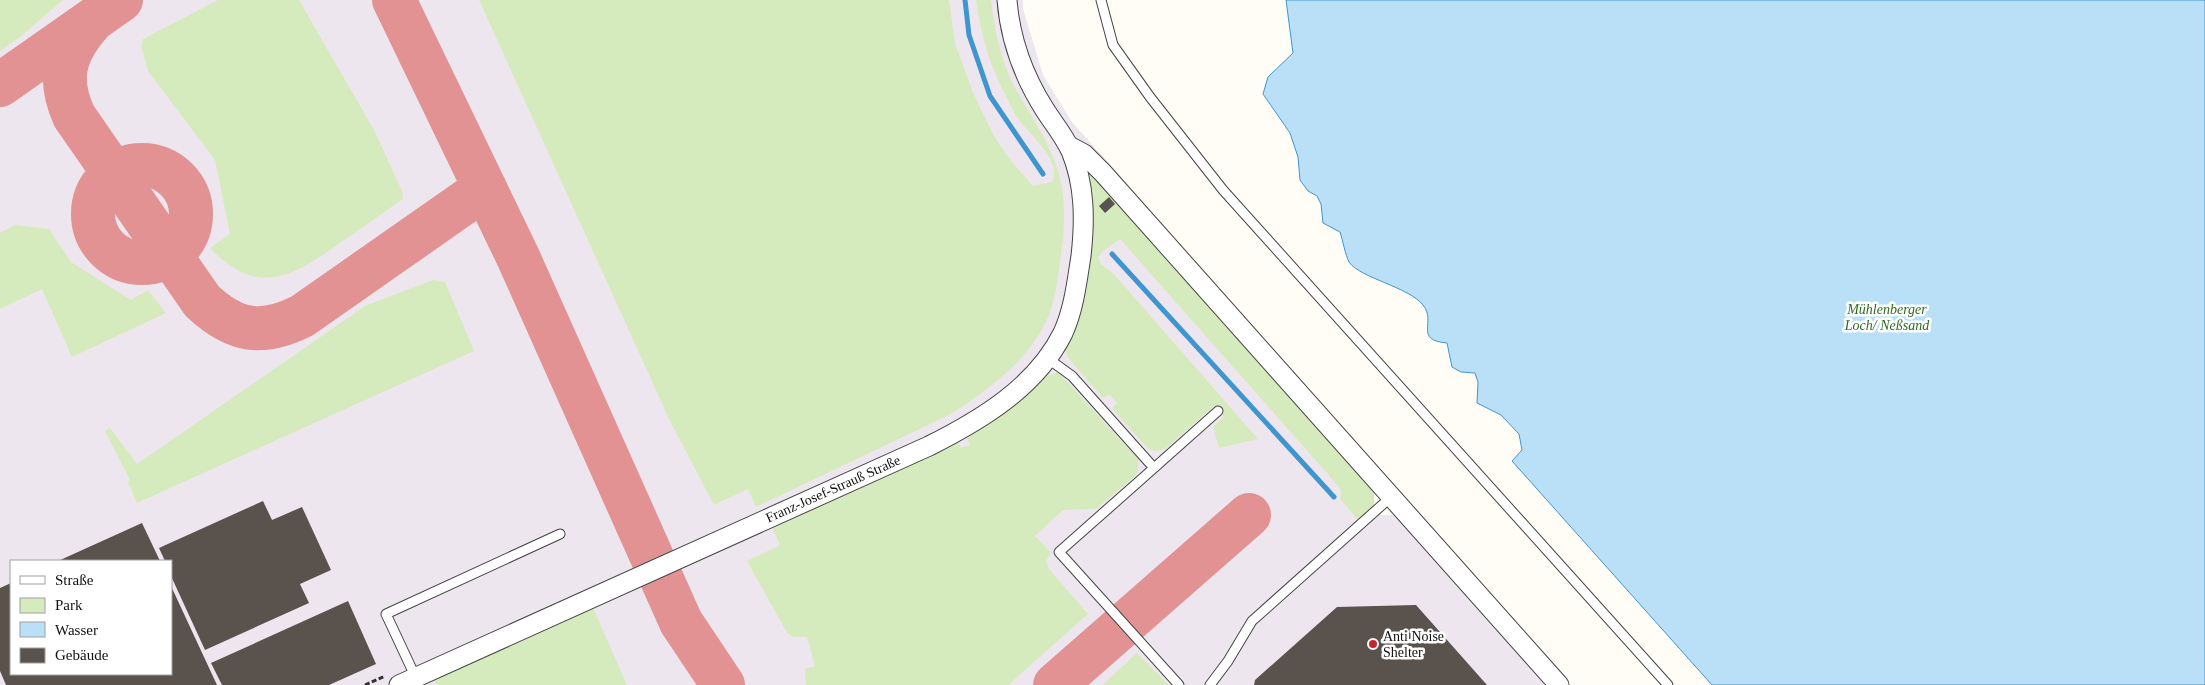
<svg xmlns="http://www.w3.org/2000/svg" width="2205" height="685" viewBox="0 0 2205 685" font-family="Georgia,serif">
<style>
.industrial{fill:#eee6ef;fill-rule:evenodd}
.green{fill:#d5ebbd}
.water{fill:#b9e0f7;stroke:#3f96cf}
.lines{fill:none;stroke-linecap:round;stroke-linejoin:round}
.stream{stroke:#3f96cf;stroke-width:5}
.taxiway{stroke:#e29292;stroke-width:44}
.building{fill:#5a524d}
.service-casing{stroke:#444;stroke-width:11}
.minor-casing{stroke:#444;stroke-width:21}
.path{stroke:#333;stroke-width:3;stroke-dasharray:5 2.5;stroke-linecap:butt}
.service{stroke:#fff;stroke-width:9}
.minor{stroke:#fff;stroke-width:19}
.poi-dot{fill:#c4262e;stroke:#fff;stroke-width:2}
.labels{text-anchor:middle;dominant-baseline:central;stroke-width:5;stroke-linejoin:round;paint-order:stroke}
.park-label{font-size:14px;font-style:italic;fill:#2f6b1f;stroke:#fff}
.street-label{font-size:14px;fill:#111;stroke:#fff}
.poi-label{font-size:14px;fill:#111;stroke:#fff;text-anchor:start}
</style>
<rect width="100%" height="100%" fill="#fffdf5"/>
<path class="industrial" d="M0,0H1023V9L1043,75L1072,122L1135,193L1126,201L1371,504L1381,515H1395L1546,685H0ZM11,561H171V674H11Z"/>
<path class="green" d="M0,0H63L20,37L0,51Z
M218,0H299L374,130L402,191L403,199C382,214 361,228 340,243C292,277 258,298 210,248L230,234L215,160L148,71L141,46L143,39Z
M479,0H949L955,43L973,93L994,136L1011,161L1033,186L1052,182C1062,161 1032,137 1020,121C1014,114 1011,106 1007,98C989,65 982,37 976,0H991C994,27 1000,55 1011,80C1024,106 1042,130 1053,157C1066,186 1066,222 1061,254C1059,271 1057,289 1052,306C1037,355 992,387 951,414L756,507L748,489L714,505L670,421Z
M1089,169L1374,490V505L1358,520L1340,499L1341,490L1326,472L1120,239L1103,251L1098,257L1101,264L1113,273L1258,439L1219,448L1213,427L1224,417L1214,406L1165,449L1156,451L1148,449L1112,408L1117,403L1110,395L1103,398L1069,359L1065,350C1068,340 1074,332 1077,322C1093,271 1095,222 1089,169Z
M15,225L49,229L71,262L131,300L148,290L166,313L72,357L42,289L0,309V233Z
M433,280L445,282L474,351L137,503L128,482L130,480L105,431L110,428L137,464L365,306Z
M1058,373L1061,375L1138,459V471L1135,476L1096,509L1063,510L1035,536L1051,553L1046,561L1049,569L1088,614L1008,685H806L805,669L815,666L807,637H793L787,633L747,561L780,545L772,527L958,442L961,448L970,445L967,438L1013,406L1029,393L1045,376Z
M593,608L627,685H436L435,680Z
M1137,653L1169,685H1102Z"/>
<path class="water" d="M1286,0H2205V685H1712L1512,461L1522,450L1519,434L1501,415L1477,403L1478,382L1475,373L1461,372L1452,367L1447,343C1413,340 1437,322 1423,305C1409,287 1360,278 1349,262C1345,254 1343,241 1340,232L1323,223L1321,204L1317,196L1308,191L1300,180L1298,157L1290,133L1263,94L1268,77L1293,53Z"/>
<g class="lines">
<path class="stream" d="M965,0L969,35L990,96L1043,174
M1112,254L1334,497"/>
<path class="taxiway" d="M394,0L518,257L681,622L723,685
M91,22C64,53 57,78 74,116L202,301C235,332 262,336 302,316L485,188
M0,85L121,0
M93 214a49 49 0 1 1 98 0a49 49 0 1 1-98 0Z
M1055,685L1249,515"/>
</g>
<path class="building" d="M1109,197L1115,204L1105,213L1099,206Z
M263,501L272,520L302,507L331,570L300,584L309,603L205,650L171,576V561H165L159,548Z
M142,523L160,561H58Z
M11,583V674H171V586L217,685H6L0,671V588Z
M348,601L376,664L329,685H222L211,663Z
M1416,605L1487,685H1254L1255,680L1337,607Z"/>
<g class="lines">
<defs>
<path id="service" d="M1101,0L1113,45L1150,97L1223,190L1668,685
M1047,358L1072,376L1154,468L1059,552L1179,685
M1154,468L1218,411
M416,678L386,614L560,534
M1210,685L1228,661L1252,621L1391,497"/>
<path id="minor" d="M1069,146L1084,154L1103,173L1559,685
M399,685L929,446C981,420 1036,387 1063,333C1074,309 1077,281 1081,256C1085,220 1085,185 1071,151C1064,136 1054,124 1045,110C1024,77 1010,38 1007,0"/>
</defs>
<use href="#service" class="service-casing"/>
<use href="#minor" class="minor-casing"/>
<path class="path" d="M365,685L385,676"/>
<use href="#service" class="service"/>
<use href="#minor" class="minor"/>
</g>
<circle class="poi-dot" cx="1373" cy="644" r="5"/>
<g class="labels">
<g class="park-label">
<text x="1887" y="309">Mühlenberger<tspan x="1887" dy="16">Loch/ Neßsand</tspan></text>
</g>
<g class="street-label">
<text transform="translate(833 489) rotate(-24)">Franz-Josef-Strauß Straße</text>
</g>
<g class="poi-label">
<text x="1383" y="636">Anti Noise<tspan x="1383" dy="16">Shelter</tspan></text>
</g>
</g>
<rect x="10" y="560" width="162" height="115" fill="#ffffff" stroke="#a0a0a0"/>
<rect x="20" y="576" width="25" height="8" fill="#ffffff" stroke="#a0a0a0"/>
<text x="55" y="585" font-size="15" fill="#111111">Straße</text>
<rect x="20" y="598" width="25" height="15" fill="#d5ebbd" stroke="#a0a0a0"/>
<text x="55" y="610" font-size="15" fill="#111111">Park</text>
<rect x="20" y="622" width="25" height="15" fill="#b9e0f7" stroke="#a0a0a0"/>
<text x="55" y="635" font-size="15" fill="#111111">Wasser</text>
<rect x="20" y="648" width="25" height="15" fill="#5a524d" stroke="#a0a0a0"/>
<text x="55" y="660" font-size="15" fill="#111111">Gebäude</text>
</svg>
